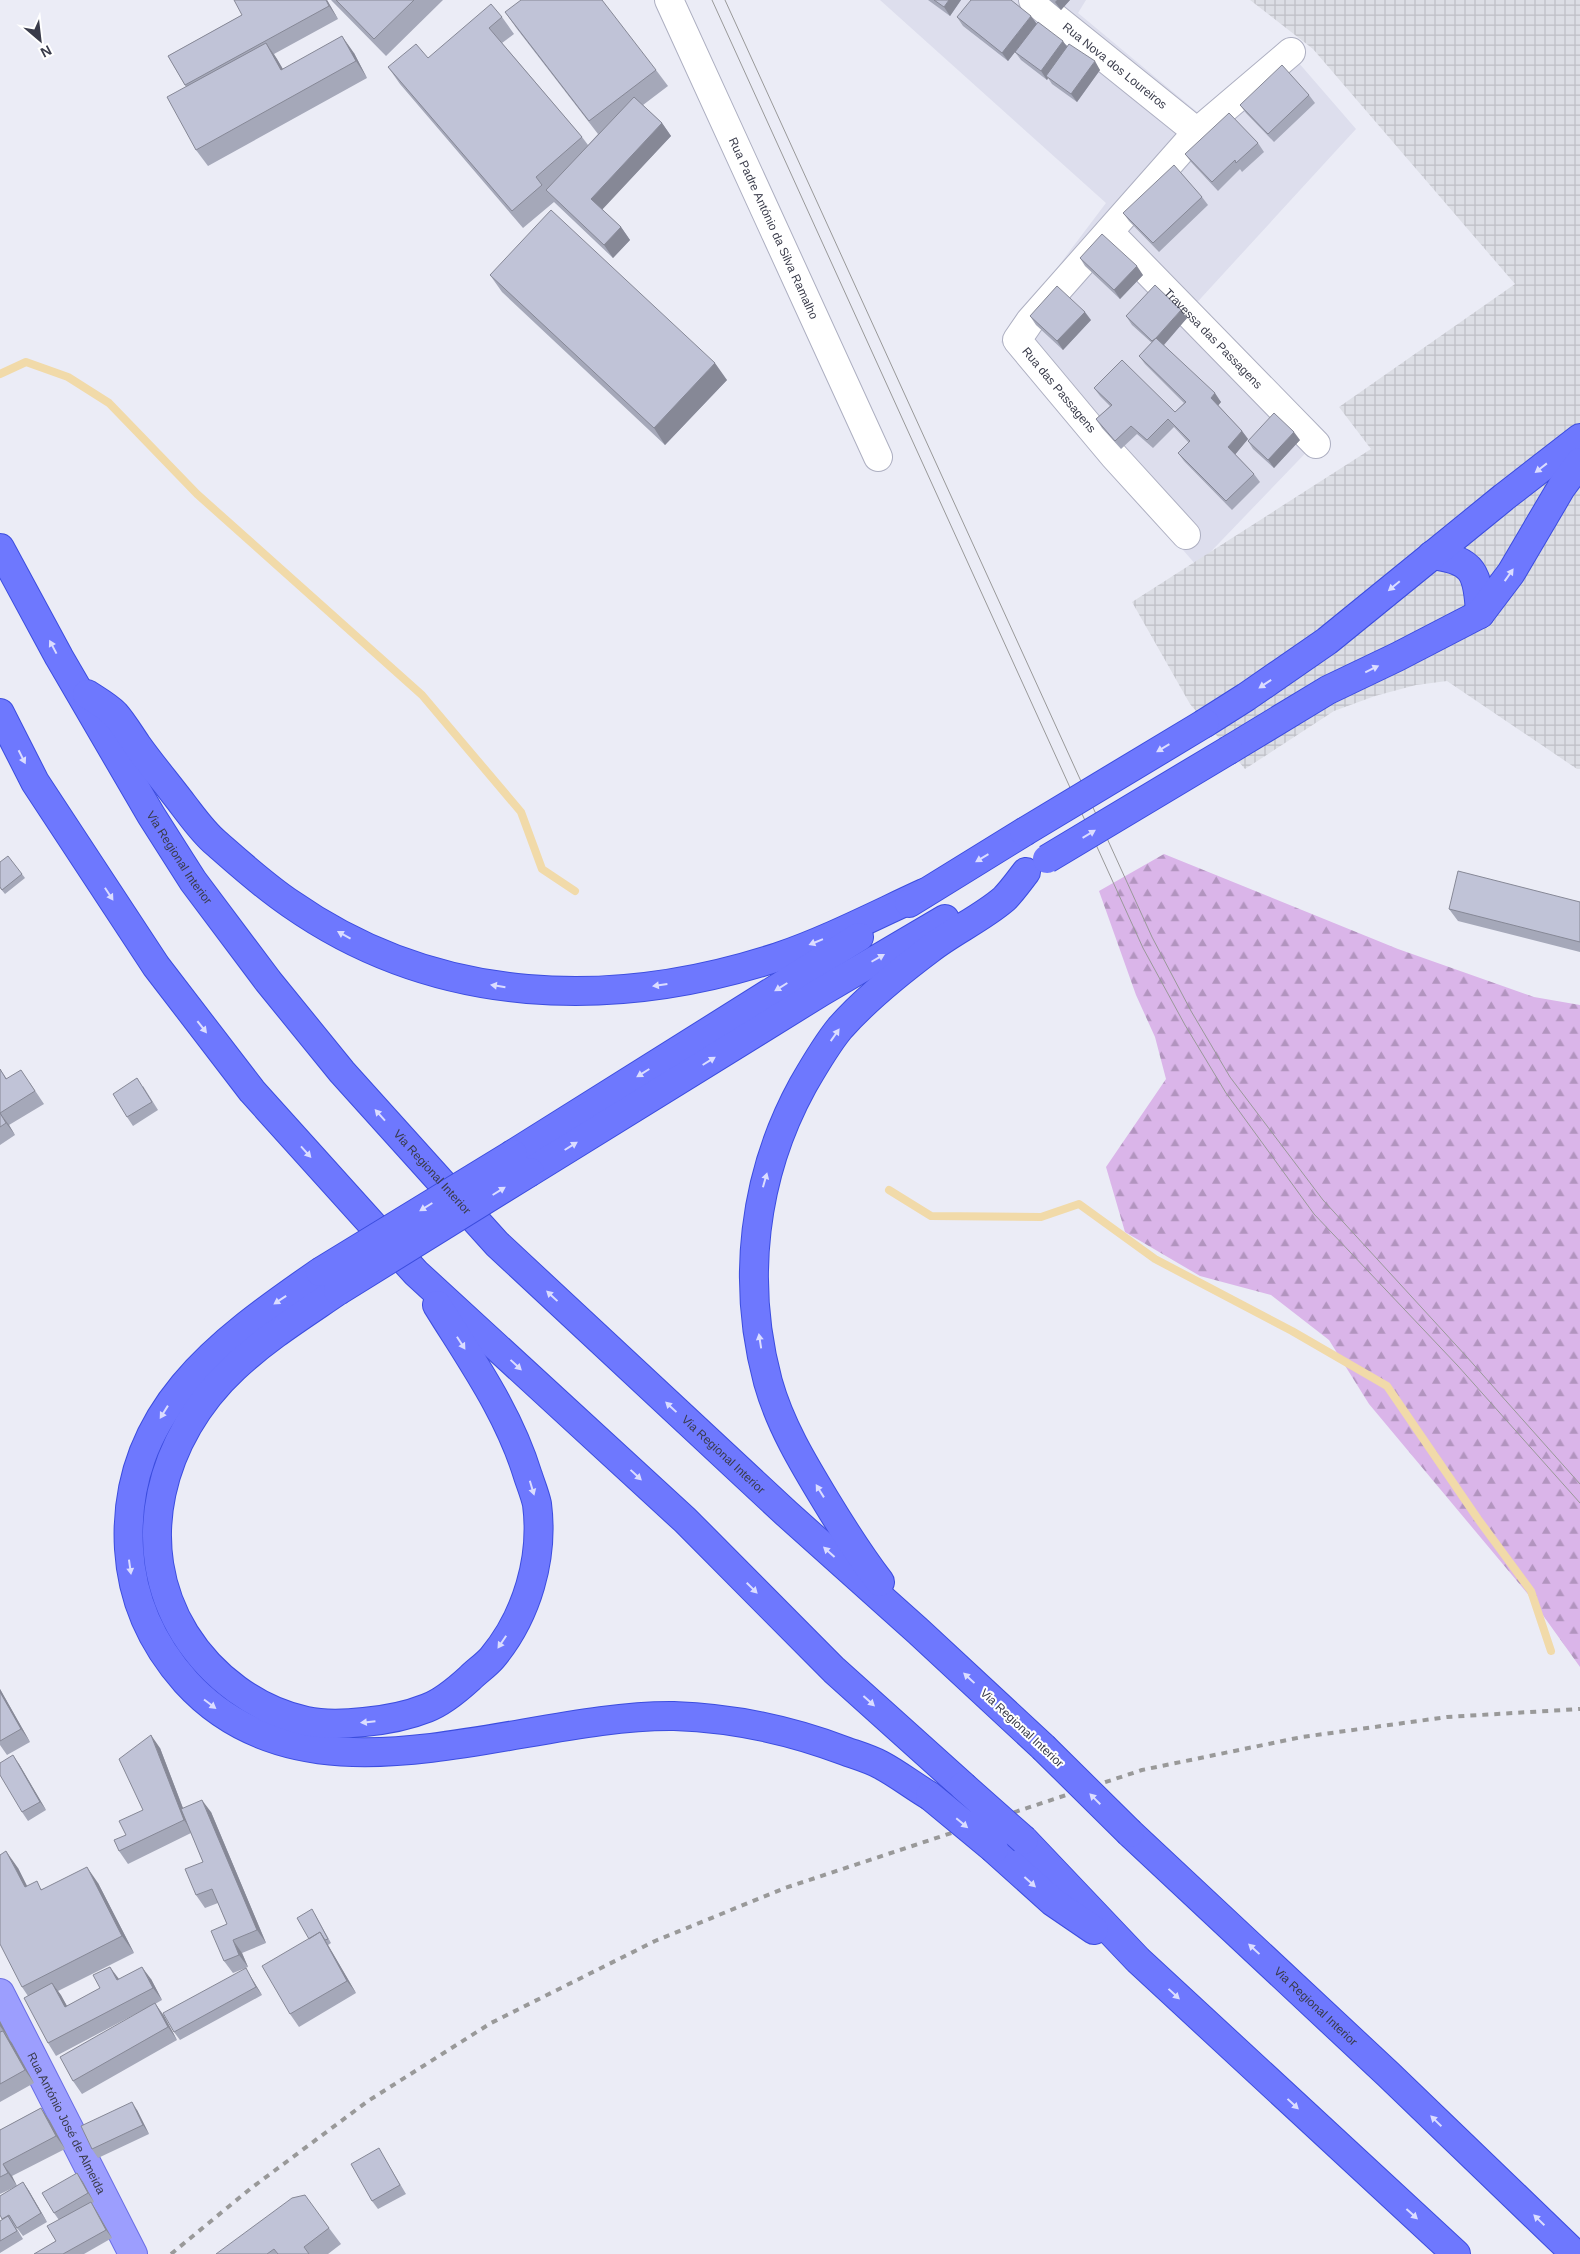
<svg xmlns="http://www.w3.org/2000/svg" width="1580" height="2254" viewBox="0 0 1580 2254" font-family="Helvetica,sans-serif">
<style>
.residential{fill:#dddeed}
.industrial{fill:url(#industrial-grid)}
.forest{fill:url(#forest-firs)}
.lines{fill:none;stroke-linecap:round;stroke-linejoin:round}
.stream{stroke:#f1daa9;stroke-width:8}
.minor-casing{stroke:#adafc1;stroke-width:30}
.major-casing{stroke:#6a6ee5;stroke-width:30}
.highway-casing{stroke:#3c4dde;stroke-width:30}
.minor{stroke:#fff;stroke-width:28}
.major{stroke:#9c9efe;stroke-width:28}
.highway{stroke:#6e78fe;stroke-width:28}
.tram{stroke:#999;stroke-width:1}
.rail{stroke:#999;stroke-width:4;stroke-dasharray:6 6;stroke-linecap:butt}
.highway-bridge-casing{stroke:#3c4dde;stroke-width:30;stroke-linecap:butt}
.highway-bridge{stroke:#6e78fe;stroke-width:28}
.wall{fill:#a5a8b9}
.shaded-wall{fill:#868896}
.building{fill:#c0c3d7;stroke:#868896}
.oneway{fill:#dbddff}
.labels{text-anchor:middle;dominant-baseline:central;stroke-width:4;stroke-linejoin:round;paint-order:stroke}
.street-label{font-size:12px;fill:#393b4a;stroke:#fff}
</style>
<defs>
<pattern id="industrial-grid" width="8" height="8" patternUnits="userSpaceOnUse" patternTransform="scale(1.25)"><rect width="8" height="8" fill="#dcdee5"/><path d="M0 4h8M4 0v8" fill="none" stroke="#bebfc6"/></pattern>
<pattern id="forest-firs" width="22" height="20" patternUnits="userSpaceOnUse" patternTransform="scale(1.25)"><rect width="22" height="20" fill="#dab5e9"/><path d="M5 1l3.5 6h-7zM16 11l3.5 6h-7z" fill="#b294bf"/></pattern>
</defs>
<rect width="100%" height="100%" fill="#ebecf6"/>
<path class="residential" d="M880,0H1086L1078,13L1202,116L1285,47L1356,129L1191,309L1320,438L1197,566L1001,342L1106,203Z"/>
<path class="industrial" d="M1250,0H1580V769H1577L1447,681L1416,685L1375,696L1334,711L1245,769L1190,704L1132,602L1371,449L1339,407L1515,284L1313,49Z"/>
<path class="forest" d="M1164,854L1398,949L1534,997L1580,1005V1667L1527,1593L1369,1404L1329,1340L1271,1295L1200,1276L1125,1232L1106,1167L1166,1079L1155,1037L1136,995L1099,891Z"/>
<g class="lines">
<path class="stream" d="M0,374L26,362L68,377L109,403L197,494L422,695L521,812L542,869L575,891
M889,1190L931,1216L1041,1217L1079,1204L1155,1259L1292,1331L1387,1386L1478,1519L1531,1591L1551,1651"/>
<defs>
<g id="minor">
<path id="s1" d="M669,0L878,457"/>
<path id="s2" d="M1033,0L1197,132"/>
<path id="s3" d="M1109,232L1316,444"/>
<path d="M1186,535L1114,456L1017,340L1030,321L1197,132L1291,52"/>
</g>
<g id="major">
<path id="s4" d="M0,1993L133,2254"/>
</g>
<g id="highway">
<path id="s5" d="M0,548L59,657L151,815L193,881L268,981L342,1072L497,1244L786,1513L918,1631L1043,1747"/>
<path d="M1432,555C1474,560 1478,573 1480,614"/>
<path d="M87,694C96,700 107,706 115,714C123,723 130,735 137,745C152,766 169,786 184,806C194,819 204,833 216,843C240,864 264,886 291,904C437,1006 613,1011 778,957C828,940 876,915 924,893"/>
<path d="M0,713L35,782L156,966L252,1091L416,1273L685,1520L834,1670L963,1786"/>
<path d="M1205,723L1246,697L1327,641L1504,497L1580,438"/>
<path d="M1229,750L1328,690L1397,657L1480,614L1511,573L1561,488L1580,462"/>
<path d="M909,903L1024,832"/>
<path d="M513,1154L859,937"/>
<path d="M530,1172L821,992L945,919"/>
<path d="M320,1272C219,1342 121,1412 129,1549C132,1600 152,1644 186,1682C310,1818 519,1714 674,1716C733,1718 790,1730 845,1751C856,1755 870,1759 881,1765C898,1774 913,1786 930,1796"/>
<path d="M338,1291C303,1315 266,1338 234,1368C161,1436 130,1545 185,1634C212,1677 256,1710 306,1721C325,1725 345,1724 364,1722C386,1720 407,1716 427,1708C443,1702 458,1689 470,1678C477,1671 486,1665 492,1658C527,1616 544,1558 537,1504C535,1495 531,1485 528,1476C509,1413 471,1360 437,1305"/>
<path d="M880,1582C860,1556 843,1529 826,1501C803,1463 780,1425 768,1382C741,1282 753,1176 803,1085C814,1066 826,1045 840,1028C863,1002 902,970 930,949C953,931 982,918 1004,899C1012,891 1019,881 1026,872"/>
<path id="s6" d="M1130,1833L1389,2075L1575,2254"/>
<path d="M1024,1840L1138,1960L1456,2254"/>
<path d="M994,1849L1053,1902L1094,1930"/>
</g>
</defs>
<use href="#minor" class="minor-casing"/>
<use href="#major" class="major-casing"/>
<use href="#highway" class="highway-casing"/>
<use href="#minor" class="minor"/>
<use href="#major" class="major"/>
<use href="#highway" class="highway"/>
<path class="tram" d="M712,0L1143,948L1185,1025L1226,1093L1314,1214L1458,1366L1580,1503
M725,0L1152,937L1191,1011L1230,1077L1323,1200L1466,1356L1580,1484"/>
<path class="rail" d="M171,2254L250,2189L368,2101L491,2023L655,1941L785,1888L1142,1770L1302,1737L1447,1717L1580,1709"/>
<defs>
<path id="highway-bridge" d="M1024,832L1205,723
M1047,859L1229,750
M320,1272L513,1154
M338,1291L530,1172
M1043,1747L1130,1833
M963,1786L1024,1840
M930,1796L994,1849"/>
</defs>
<use href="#highway-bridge" class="highway-bridge-casing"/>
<use href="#highway-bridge" class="highway-bridge"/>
</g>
<path class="wall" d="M327,0L338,19L274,54L283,69L354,53L367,78L208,166L196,150L186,87L168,56L242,15Z
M331,0H443L386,56Z
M928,0H961L950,16Z
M1049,0H1070L1061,10Z
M505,12L656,70L668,86L643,105L662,123L671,136L602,209L621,227L630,240L613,258L554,202L523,228L400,84L388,67L428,58L502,17L514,34L502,43L582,137L588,145L598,134L517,29Z
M957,17L1037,24L1067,46L1100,70L1077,102L1052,84L1048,78L1047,80L1021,60L1015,52L1020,45L1008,61L963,26Z
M1309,95L1315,103L1274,142L1246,113L1240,105Z
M1258,143L1264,152L1242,172L1240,169L1218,191L1191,162L1185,154Z
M1202,197L1208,205L1159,252L1129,221L1123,213Z
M1080,258L1143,275L1120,299L1085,266Z
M490,275L727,380L665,445L502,292Z
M1030,316L1091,320L1063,350L1036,325Z
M1126,316L1187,318L1164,345L1221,402L1218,405L1242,431L1248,439L1235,454L1254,474L1260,482L1232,510L1184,461L1178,453L1189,443L1174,427L1153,448L1137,434L1121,449L1102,428L1096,419L1110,406L1100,396L1094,388L1175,412L1184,403L1145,364L1139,356L1152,343L1132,325Z
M1300,440L1274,468L1253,449L1248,441Z
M0,862L22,874L25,878L5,894L0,888Z
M1580,902V952L1458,921L1449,909Z
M0,1069L7,1079L30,1083L44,1104L9,1125L15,1135L0,1145Z
M143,1086L158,1110L133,1126L127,1117Z
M0,1689L30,1742L7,1755L0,1745Z
M160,1748L183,1808L211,1812L266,1943L242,1953L248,1967L233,1973L224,1961L227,1924L218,1903L205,1908L196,1895L203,1862L191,1833L128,1864L119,1851L126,1835L143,1810Z
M19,1764L46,1810L28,1821L22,1812Z
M18,1868L27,1886L42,1889L98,1883L134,1953L58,1991L67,2006L119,1979H151L162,2000L155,2004L164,2016L177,2040L82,2094L73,2081L141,2011L56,2056L48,2043L28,1996L22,1987Z
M315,1914L331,1943L328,1945L356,1993L299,2027L290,2014Z
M246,1968L251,1977L262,1995L180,2040L174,2032Z
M0,2021L10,2040L34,2083L0,2102Z
M41,2108L50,2121L65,2149L12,2176L17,2186L0,2194V2130Z
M137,2110L149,2134L98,2158L92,2149Z
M384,2157L406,2194L378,2209L372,2201Z
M77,2173L83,2182L94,2202L92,2203L112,2238L84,2254H34L56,2241L59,2220L54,2213Z
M23,2182L29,2191L47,2222L23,2236L14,2224L23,2239L0,2253V2221L3,2220L0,2215Z
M329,2228L341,2244L328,2254H216Z"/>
<path class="shaded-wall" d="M326,0H327L338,19L329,6Z
M949,0H961L950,16L944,7Z
M1057,0H1070L1061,10L1055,2Z
M1031,16L1037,24L1008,61L1002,53Z
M342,36L354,53L367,78L356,61Z
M1063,41L1069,50L1046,76L1048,78L1047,80L1041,71Z
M266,43L277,59L293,87L281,70Z
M1095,61L1100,70L1077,102L1071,94Z
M662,123L671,136L600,212L591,199Z
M621,227L630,240L613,258L604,245Z
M1137,266L1143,275L1120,299L1114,290Z
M1181,310L1187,318L1162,347L1156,338Z
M1085,312L1091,320L1063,350L1057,341Z
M715,363L727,380L665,445L654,428Z
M1215,393L1221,402L1217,407L1211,398Z
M1242,431L1248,439L1234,456L1228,447Z
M1294,432L1300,440L1274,468L1268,460Z
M0,1113L9,1125L15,1135L6,1123Z
M0,1689L30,1742L21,1729L0,1692Z
M151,1735L160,1748L192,1832L184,1820Z
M13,1755L19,1764L46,1810L40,1802Z
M202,1800L211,1812L266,1943L257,1930Z
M6,1851L18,1868L36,1904L25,1887Z
M87,1867L98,1883L134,1953L122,1936Z
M320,1932L328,1945L356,1993L347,1981Z
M233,1940L242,1953L248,1967L239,1955Z
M110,1967L119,1979L117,1980Z
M142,1967L151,1979L162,2000L153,1988Z
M246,1968L251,1977L262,1995L256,1987Z
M52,1983L61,1995L74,2019L65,2007Z
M155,2003L164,2016L177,2040L168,2027Z
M0,2021L10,2040L0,2026Z
M3,2031L12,2043L34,2083L25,2070Z
M132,2102L137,2110L149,2134L143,2125Z
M41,2108L50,2121L65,2149L56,2136Z
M3,2164L12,2176L17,2186L8,2173Z
M77,2173L83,2182L94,2202L88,2193Z
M23,2182L29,2191L47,2222L41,2213Z
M91,2202L96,2210L112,2238L106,2230Z"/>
<path class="building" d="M234,0H326L329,6L185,85L168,56L242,15Z
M336,0H414L374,39Z
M521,0H602L656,70L589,121L505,12Z
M934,0H949L944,7Z
M971,0H1011L1031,16L1002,53L957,17Z
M491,4L502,17L489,28L582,137L536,177L542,185L512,211L388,67L416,44L428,58Z
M1038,22L1063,41L1041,71L1015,52Z
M342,36L356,61L196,150L167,97L266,43L281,70Z
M1069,44L1095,61L1071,94L1046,76Z
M1282,65L1309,95L1268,134L1240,105Z
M634,97L662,123L591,199L621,227L604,245L546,190Z
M1229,113L1258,143L1236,163L1235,160L1212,182L1185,154Z
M1174,165L1202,197L1153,243L1123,213Z
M551,210L715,363L654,428L490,275Z
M1102,234L1137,266L1114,290L1080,258Z
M1155,285L1181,310L1156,338L1215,393L1211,398L1242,431L1228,447L1254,474L1226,501L1178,453L1190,441L1168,419L1147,440L1131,426L1115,441L1096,419L1112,405L1094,388L1122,360L1175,412L1186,402L1139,356L1156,338L1152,341L1126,316Z
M1057,286L1085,312L1057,341L1030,316Z
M1274,413L1294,432L1268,460L1248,441Z
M8,856L22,874L2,890L0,887V862Z
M1458,871L1580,902V942L1449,909Z
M0,1069L6,1079L21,1070L35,1091L0,1113L6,1123L0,1127Z
M137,1078L152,1102L127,1117L113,1094Z
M0,1692L21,1729L0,1741Z
M151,1735L184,1820L119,1851L114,1840L126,1835L119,1821L143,1810L119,1759Z
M13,1755L40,1802L22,1812L0,1775V1763Z
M202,1800L257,1930L233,1940L239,1955L224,1961L211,1931L227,1924L212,1889L196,1895L185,1869L203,1862L181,1809Z
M6,1851L25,1887L37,1881L41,1890L87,1867L122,1936L22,1987L0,1944V1855Z
M312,1909L328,1939L325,1940L320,1932L309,1939L297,1918Z
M320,1932L347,1981L290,2014L262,1966Z
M110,1967L117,1980L142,1967L153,1988L48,2043L24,1998L52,1983L65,2007L100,1988L93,1975Z
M246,1968L256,1987L174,2032L163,2013Z
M155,2003L168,2027L73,2081L60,2057Z
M3,2031L25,2070L0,2084V2032Z
M132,2102L143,2125L92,2149L81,2126Z
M41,2108L56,2136L3,2164L8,2173L0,2177V2130Z
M379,2148L400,2185L372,2201L351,2164Z
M77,2173L88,2193L54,2213L42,2193Z
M23,2182L41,2213L17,2228L9,2215L2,2219L0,2215V2196Z
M305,2195L329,2228L304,2247L309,2254H278L274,2249L267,2254H216L292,2198Z
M91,2202L106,2230L63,2254H34L56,2241L47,2226Z
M8,2216L17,2231L0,2241V2221Z"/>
<defs><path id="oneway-solid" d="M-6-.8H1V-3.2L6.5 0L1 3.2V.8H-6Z" transform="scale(1.25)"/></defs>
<g class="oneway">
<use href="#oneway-solid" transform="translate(1541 468) rotate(142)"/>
<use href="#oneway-solid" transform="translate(1509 575) rotate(-55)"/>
<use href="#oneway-solid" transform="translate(1394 586) rotate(140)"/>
<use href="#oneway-solid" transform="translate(53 647) rotate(-118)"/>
<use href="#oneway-solid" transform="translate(1372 669) rotate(-26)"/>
<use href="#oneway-solid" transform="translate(1265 684) rotate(146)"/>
<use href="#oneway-solid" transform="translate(1163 748) rotate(149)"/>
<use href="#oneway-solid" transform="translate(22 757) rotate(63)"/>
<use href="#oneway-solid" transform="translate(1089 834) rotate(-31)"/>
<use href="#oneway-solid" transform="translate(982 858) rotate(149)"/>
<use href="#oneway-solid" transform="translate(109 894) rotate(57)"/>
<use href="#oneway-solid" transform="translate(344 935) rotate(-151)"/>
<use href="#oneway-solid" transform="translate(816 942) rotate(158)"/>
<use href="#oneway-solid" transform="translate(878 958) rotate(-30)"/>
<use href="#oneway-solid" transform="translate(660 985) rotate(172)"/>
<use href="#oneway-solid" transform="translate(498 986) rotate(-171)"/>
<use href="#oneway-solid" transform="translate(781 987) rotate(148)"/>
<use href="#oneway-solid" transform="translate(202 1027) rotate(52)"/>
<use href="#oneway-solid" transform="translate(835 1035) rotate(-55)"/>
<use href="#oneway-solid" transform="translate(709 1061) rotate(-32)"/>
<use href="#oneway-solid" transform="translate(643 1073) rotate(148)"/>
<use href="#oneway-solid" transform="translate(380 1115) rotate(-132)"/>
<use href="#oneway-solid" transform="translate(571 1146) rotate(-32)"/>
<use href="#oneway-solid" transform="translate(306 1152) rotate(48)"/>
<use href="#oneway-solid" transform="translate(765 1180) rotate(-74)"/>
<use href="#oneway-solid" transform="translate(499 1191) rotate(-32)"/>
<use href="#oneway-solid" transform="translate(426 1207) rotate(148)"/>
<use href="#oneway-solid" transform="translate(552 1296) rotate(-137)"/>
<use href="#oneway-solid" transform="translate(280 1300) rotate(146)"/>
<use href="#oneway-solid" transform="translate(760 1341) rotate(-99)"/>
<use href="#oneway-solid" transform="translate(461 1343) rotate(57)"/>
<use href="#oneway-solid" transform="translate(516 1365) rotate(43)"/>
<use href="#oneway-solid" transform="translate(671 1407) rotate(-137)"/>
<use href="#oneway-solid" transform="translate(164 1412) rotate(122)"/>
<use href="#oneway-solid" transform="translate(636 1475) rotate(43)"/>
<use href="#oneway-solid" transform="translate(532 1488) rotate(73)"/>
<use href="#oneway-solid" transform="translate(820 1491) rotate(-122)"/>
<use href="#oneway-solid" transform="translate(829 1552) rotate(-138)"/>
<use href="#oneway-solid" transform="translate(130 1567) rotate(82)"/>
<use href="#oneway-solid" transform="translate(752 1588) rotate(45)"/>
<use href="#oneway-solid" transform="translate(502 1642) rotate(124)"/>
<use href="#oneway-solid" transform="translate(969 1678) rotate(-137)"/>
<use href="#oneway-solid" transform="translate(869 1701) rotate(42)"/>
<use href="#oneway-solid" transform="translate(210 1704) rotate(37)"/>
<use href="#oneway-solid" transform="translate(368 1722) rotate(174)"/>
<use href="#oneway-solid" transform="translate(1095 1799) rotate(-135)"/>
<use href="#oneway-solid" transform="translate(962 1823) rotate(40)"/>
<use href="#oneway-solid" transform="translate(1030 1882) rotate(42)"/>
<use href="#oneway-solid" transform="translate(1254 1949) rotate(-137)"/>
<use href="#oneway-solid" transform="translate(1174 1994) rotate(43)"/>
<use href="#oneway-solid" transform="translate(1293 2104) rotate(43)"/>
<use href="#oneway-solid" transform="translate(1436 2121) rotate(-136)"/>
<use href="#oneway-solid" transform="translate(1412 2214) rotate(42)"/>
<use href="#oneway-solid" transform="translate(1539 2220) rotate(-136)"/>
</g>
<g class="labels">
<g class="street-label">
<text stroke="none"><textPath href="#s2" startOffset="105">Rua Nova dos Loureiros</textPath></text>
<text stroke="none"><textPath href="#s1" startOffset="251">Rua Padre António da Silva Ramalho</textPath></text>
<text stroke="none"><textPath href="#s3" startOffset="149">Travessa das Passagens</textPath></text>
<text transform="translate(1059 390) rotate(50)">Rua das Passagens</text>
<text stroke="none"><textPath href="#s5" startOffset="358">Via Regional Interior</textPath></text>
<text stroke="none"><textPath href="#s5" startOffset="762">Via Regional Interior</textPath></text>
<text stroke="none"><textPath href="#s5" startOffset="1168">Via Regional Interior</textPath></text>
<text transform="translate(1022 1728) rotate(43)">Via Regional Interior</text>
<text stroke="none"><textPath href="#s6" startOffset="254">Via Regional Interior</textPath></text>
<text stroke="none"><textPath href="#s4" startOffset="146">Rua António José de Almeida</textPath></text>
</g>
</g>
<g transform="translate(40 40) rotate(152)" stroke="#ffffff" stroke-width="4" paint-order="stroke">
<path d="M0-4L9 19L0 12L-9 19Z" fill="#393b4a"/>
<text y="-8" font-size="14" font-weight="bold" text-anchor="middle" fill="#393b4a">N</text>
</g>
</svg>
